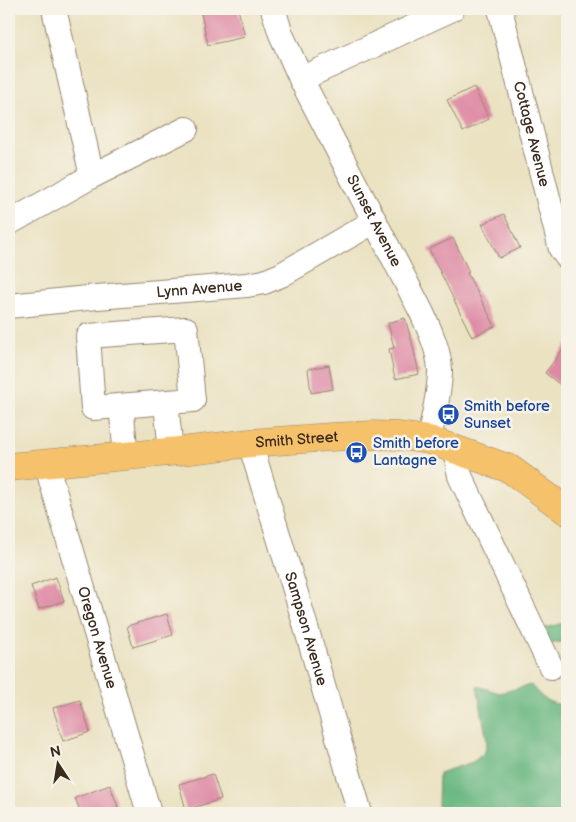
<svg xmlns="http://www.w3.org/2000/svg" width="576" height="822" viewBox="0 0 576 822" font-family="'Balsamiq Sans',sans-serif">
<style>
.forest{fill:#6cb882;stroke:#547150}
.building{fill:#de89a4}
.lines{fill:none;stroke-linecap:round;stroke-linejoin:round}
.minor-casing{stroke:#938670;stroke-width:26}
.major-casing{stroke:#938670;stroke-width:29}
.minor{stroke:#fff;stroke-width:24}
.major{stroke:#f5c16b;stroke-width:28}
.labels{text-anchor:middle;dominant-baseline:central;stroke-width:5;stroke-linejoin:round;paint-order:stroke}
.street-label{font-size:15px;fill:#3b2a1e;stroke:#f7f3e8}
.transit-label{font-size:15px;fill:#164399;stroke:#f7f3e8;text-anchor:start}
</style>
<rect width="100%" height="100%" fill="#f7f3e8"/>
<filter id="ink" filterUnits="userSpaceOnUse"><feTurbulence type="fractalNoise" baseFrequency=".02" numOctaves="2"/><feDisplacementMap in="SourceGraphic" scale="10" xChannelSelector="R" yChannelSelector="G"/><feConvolveMatrix kernelMatrix="1 2 1 2 8 2 1 2 1" color-interpolation-filters="sRGB"/></filter>
<filter id="wash" filterUnits="userSpaceOnUse"><feTurbulence type="fractalNoise" baseFrequency=".0096" numOctaves="4" result="noise"/><feDisplacementMap in="SourceGraphic" scale="20" xChannelSelector="R" yChannelSelector="G"/><feGaussianBlur stdDeviation="1.12" result="paint"/><feColorMatrix in="noise" values="0 0 0 0 0 0 0 0 0 0 0 0 0 0 0 0 0 1.4 0 .05"/><feComposite in="paint" operator="in"/></filter>
<g filter="url(#wash)">
<rect width="100%" height="100%" fill="#ebe2c2"/>
<path class="forest" d="M567,622V641L549,644L535,631Z
M531,685C541,697 549,706 567,704V813H464L463,812L438,806L439,773L473,762L485,752L487,741L477,686L499,693Z"/>
<g id="blocks">
<path class="building" d="M200,9H238L245,37L208,45Z
M474,87L489,119L463,132L447,100Z
M504,214L520,248L499,258L482,224Z
M453,238L469,272L467,273L495,326L472,337L429,249Z
M405,318L413,346L419,374L395,379L389,349L394,348L388,323Z
M567,344V390L545,373Z
M329,365L333,389L311,393L308,369Z
M56,577L64,601L39,609L31,586Z
M167,614L173,635L133,647L127,626Z
M80,700L90,732L63,741L53,708Z
M213,774L221,799L186,810L179,784Z
M110,785L118,807L103,813H81L75,798Z"/>
</g>
</g>
<g filter="url(#ink)">
<use href="#blocks" fill-opacity="0" stroke="#938670" stroke-width="1"/>
<g class="lines">
<defs>
<g id="minor">
<path d="M54,9L92,176"/>
<path id="s1" d="M273,9L281,34L301,79L422,313C430,331 439,350 440,370C440,393 433,417 429,440"/>
<path id="s2" d="M500,9L561,249L567,257"/>
<path d="M301,79L452,9"/>
<path d="M9,223L92,176L186,129"/>
<path id="s3" d="M9,306L97,297L247,285L264,282L281,275L375,221"/>
<path d="M186,329L193,400L93,408L88,336Z"/>
<path d="M166,403L171,452"/>
<path d="M121,406L126,456"/>
<path id="s4" d="M250,443L298,600L360,813"/>
<path d="M455,448L460,476L551,667"/>
<path id="s5" d="M46,463L149,813"/>
</g>
<g id="major">
<path id="s6" d="M9,467L190,450L250,443L331,437L373,435L400,436L429,440L510,469L567,511"/>
</g>
</defs>
<use href="#minor" class="minor-casing"/>
<use href="#major" class="major-casing"/>
<use href="#minor" class="minor"/>
<use href="#major" class="major"/>
</g>
</g>
<defs>
<symbol id="bus-disc" viewBox="-11 -11 22 22"><circle r="9.5" fill="#1a4fb4" stroke="#f7f3e8"/><path d="M-5-6H5V4H4V6H2V4H-2V6H-4V4H-5ZM-3.5-4V0h7V-4ZM-3.5 1.2v1.5H-2V1.2ZM2 1.2v1.5H3.5V1.2Z" fill="#fff"/></symbol>
</defs>
<g fill-rule="evenodd">
<use href="#bus-disc" x="436" y="402" width="25" height="25"/>
<use href="#bus-disc" x="344" y="440" width="25" height="25"/>
</g>
<g class="labels">
<g class="street-label">
<text stroke="none"><textPath href="#s2" startOffset="129">Cottage Avenue</textPath></text>
<text stroke="none"><textPath href="#s1" startOffset="235">Sunset Avenue</textPath></text>
<text stroke="none"><textPath href="#s3" startOffset="191">Lynn Avenue</textPath></text>
<text stroke="none"><textPath href="#s6" startOffset="289">Smith Street</textPath></text>
<text stroke="none"><textPath href="#s4" startOffset="194">Sampson Avenue</textPath></text>
<text stroke="none"><textPath href="#s5" startOffset="182">Oregon Avenue</textPath></text>
</g>
<g class="transit-label">
<text x="464" y="406">Smith before<tspan x="464" dy="17">Sunset</tspan></text>
<text x="373" y="443">Smith before<tspan x="373" dy="17">Lantagne</tspan></text>
</g>
</g>
<rect width="576" height="822" fill="none" stroke="#f7f3e8" stroke-width="30"/>
<g transform="translate(58 764) rotate(348)" stroke="#f7f3e8" stroke-width="4" paint-order="stroke">
<path d="M0-4L9 19L0 12L-9 19Z" fill="#3b2a1e"/>
<text y="-8" font-size="14" font-weight="bold" text-anchor="middle" fill="#3b2a1e">N</text>
</g>
</svg>
